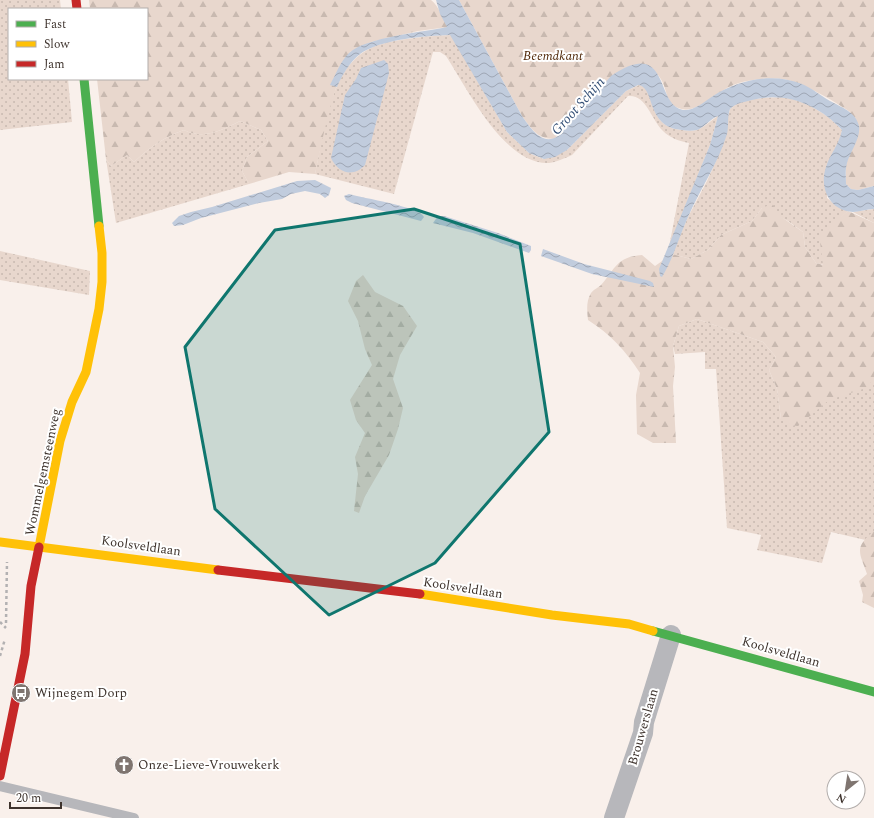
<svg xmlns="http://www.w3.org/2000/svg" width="874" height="818" viewBox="0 0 874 818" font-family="Spectral,serif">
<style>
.grass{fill:url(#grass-dots)}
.forest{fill:url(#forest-firs)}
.water{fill:url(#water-waves)}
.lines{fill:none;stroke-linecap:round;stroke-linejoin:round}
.path{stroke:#b3b1b2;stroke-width:2.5;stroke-dasharray:3 3;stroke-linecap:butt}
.lane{stroke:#b7b7bb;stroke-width:10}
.street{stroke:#b7b7bb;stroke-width:20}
.fast{stroke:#4caf50;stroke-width:9}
.slow{stroke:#ffc107;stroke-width:9}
.jam{stroke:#c62828;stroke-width:9}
.marked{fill:#0f766e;fill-opacity:0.2;stroke:#0f766e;stroke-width:3;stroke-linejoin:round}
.labels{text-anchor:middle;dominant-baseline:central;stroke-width:4;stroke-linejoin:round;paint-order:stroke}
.park-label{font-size:13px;font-style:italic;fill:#512909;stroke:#fff}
.street-label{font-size:13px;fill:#3e332d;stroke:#fff}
.poi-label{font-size:13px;fill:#3e332d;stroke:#fff;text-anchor:start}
.water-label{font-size:14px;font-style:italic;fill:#334f76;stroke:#fff}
</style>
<defs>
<pattern id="grass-dots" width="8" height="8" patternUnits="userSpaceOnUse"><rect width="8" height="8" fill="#e8d7cd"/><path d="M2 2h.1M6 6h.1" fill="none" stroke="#c8b9b0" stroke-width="1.8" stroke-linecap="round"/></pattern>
<pattern id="forest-firs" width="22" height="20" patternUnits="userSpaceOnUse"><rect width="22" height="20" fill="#e8d7cd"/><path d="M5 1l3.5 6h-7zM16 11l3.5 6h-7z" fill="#c8b9b0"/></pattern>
<pattern id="water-waves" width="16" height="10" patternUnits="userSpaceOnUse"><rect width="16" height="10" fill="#c1ccdd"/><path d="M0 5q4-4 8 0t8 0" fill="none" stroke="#9ea6b4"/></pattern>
</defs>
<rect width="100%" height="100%" fill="#f9f0eb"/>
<path class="grass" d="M0,0H60L61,9H9V79H68L72,122L0,130Z
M451,35L507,132L529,153L543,159L567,150L626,91L639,85C657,87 645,127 682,130C687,131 692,131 697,130C705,127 711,120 718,116L710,145L669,247L689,143C679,141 670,138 663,131C651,119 646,94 628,96L572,155C565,158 557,162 549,163C504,165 467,88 446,56L440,52H433L394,194L315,174C324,134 329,69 369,49C388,39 429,36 451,35Z
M782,97C805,100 826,113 842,130L840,139L829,161L827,198L837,206L848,211L838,220L822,252L824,265L816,263L805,247L803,232L788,221L762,208L752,221L721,235L708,250L691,259L672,254L688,217L707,181L716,161L730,109C743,97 765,98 782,97Z
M240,121L261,130L268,141L247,157L242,171L249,184L116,223L106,159L111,166L127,155L134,162C149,148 164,137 184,130C204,140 222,130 240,121Z
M874,209V223L853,212Z
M0,251L90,271L89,295L0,280Z
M697,319L763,342L776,357L769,370L777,389L781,419L874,364V542L831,532L822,563L757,550L761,535L727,528L716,369H705V352L675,354L673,346L679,326Z"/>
<path class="forest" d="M89,0H431C439,6 442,18 448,27L418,31L371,42L350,52C332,90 324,132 315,174L289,172L249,184L242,171L247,157L268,141L261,130L240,121C222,130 204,140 184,130C164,137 149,148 134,162L127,155L111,166L106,159L97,79H147V9H90Z
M459,0H874V186L858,190L851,189L846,184V164L851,150L850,112C834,101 801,81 782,79C770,77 742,80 731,86C715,93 695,117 676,107C666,102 667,90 662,81C659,75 655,72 651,67L577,115L554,139C537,139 531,128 522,116Z
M772,204L780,216L803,232L805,247L816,263L823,265L819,234L848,211L874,223V379L866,388L829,400L798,426L787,425L781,419L777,389L769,370L776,357L763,342L697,319L679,326L673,346L675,367L673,386L676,443H653L637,434L636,395L640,373C626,351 610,334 588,320C587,311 586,301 591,293C594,289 598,288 601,285C616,268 616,257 642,255L655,266L672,254L691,259L708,250L721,235L752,221L762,208Z
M363,275L375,292L403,306L417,326L400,355L393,379L403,408L398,429L389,455L365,496L359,513L354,511L358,474L355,457L365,433L356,420L350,400L372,365L365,349L358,321L348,301L356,281Z
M874,531V608L862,602L863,595L859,581L867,574C860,553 853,548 874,531Z"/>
<path class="water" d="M436,0H459L522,116C530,127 542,147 558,136L611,76C671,36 654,105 683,110C694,111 704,102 713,96C738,80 773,72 802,84C812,88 821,96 830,101C841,107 856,112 859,126C861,138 850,152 847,163C845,170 846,177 846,184L851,189L858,190L874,186V209C867,209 859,212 853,212C829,211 819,187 826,167C830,154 839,145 842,130C819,105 786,91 752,100C744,102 736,103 730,109C727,117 729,126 727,134C718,164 700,189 688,217C679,237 673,259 662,277L660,276L659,269L710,145L718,116C710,119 705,127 697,130C692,131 687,131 682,130C645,127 656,87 638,85L626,91L567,150L555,157L544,159L529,153L507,132L450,35C425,36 381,39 360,54C350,62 342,75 337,87L330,85C336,74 340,62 349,53C366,37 424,32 447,27L440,14Z
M384,60L388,64L389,73L365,165C353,178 338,173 331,158L345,95L356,79L361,68Z
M315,180L331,188L329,195L325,198L320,194L305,191L291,194L282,199L259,203L201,218L183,225L174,226L172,223L179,216L191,212L212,207L297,181Z
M349,194C362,198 421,207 424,217L421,221L352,203L346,200L344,196Z
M438,216H444L498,233L531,246V250L529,253L473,233L433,223Z
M543,249L584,264L650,281L653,283L654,287L592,274L541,256Z"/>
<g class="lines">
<path class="path" d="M0,622L6,628
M6,623L7,562
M0,656L5,639"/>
<path class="lane" d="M0,786L134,818"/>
<path class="street" d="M614,818L643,733L644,722L671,635"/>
<path class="fast" d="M84,79L99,226
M653,631L874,692"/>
<path class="slow" d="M0,542L218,570
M39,547L60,441L72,402L86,372L99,309L102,282V253L99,226
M420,594L552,615L629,624L653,631"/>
<path class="jam" d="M76,0L77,9
M218,570L420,594
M0,776L25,654L31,586L39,547"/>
</g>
<path class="marked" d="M414,209L520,244L549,432L435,563L329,615L215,509L185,347L275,230Z"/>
<defs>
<symbol id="bus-disc" viewBox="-11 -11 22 22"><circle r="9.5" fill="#7f7570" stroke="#fff"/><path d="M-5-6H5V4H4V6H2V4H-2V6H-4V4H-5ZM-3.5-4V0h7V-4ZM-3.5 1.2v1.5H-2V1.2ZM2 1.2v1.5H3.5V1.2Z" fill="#fff"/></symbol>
<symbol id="church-disc" viewBox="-11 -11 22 22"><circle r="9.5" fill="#7f7570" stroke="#fff"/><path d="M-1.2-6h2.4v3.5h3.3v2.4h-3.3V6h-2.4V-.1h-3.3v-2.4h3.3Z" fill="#fff"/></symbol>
</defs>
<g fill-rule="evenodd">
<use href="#bus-disc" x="10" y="682" width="22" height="22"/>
<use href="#church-disc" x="113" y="754" width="22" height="22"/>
</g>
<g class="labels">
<g class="park-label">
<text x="553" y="56">Beemdkant</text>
</g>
<g class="street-label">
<text transform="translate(43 472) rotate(-78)">Wommelgemsteenweg</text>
<text transform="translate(141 546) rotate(8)">Koolsveldlaan</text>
<text transform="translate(463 588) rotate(9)">Koolsveldlaan</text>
<text transform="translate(781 652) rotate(16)">Koolsveldlaan</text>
<text transform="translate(643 727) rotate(-74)">Brouwerslaan</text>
</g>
<g class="poi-label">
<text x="35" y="693">Wijnegem Dorp</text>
<text x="138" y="765">Onze-Lieve-Vrouwekerk</text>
</g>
<g class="water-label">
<text transform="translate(578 106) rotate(-48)">Groot Schijn</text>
</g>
</g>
<rect x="8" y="8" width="140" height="72" fill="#ffffff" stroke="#b2adab"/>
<rect x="16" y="21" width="20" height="6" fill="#4caf50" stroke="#b2adab"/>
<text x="44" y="28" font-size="12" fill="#3e332d">Fast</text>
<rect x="16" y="41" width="20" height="6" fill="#ffc107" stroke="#b2adab"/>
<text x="44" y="48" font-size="12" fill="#3e332d">Slow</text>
<rect x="16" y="61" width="20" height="6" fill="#c62828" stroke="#b2adab"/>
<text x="44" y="68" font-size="12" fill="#3e332d">Jam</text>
<g transform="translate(846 790) rotate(210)"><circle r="19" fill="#ffffff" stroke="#b2adab"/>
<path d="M0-3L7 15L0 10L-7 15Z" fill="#7f7570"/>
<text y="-6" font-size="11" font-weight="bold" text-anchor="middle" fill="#3e332d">N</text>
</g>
<path d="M10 802v6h51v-6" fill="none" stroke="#3e332d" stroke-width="2"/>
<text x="16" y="802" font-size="12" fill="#3e332d" stroke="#ffffff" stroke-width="3" paint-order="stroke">20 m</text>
</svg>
